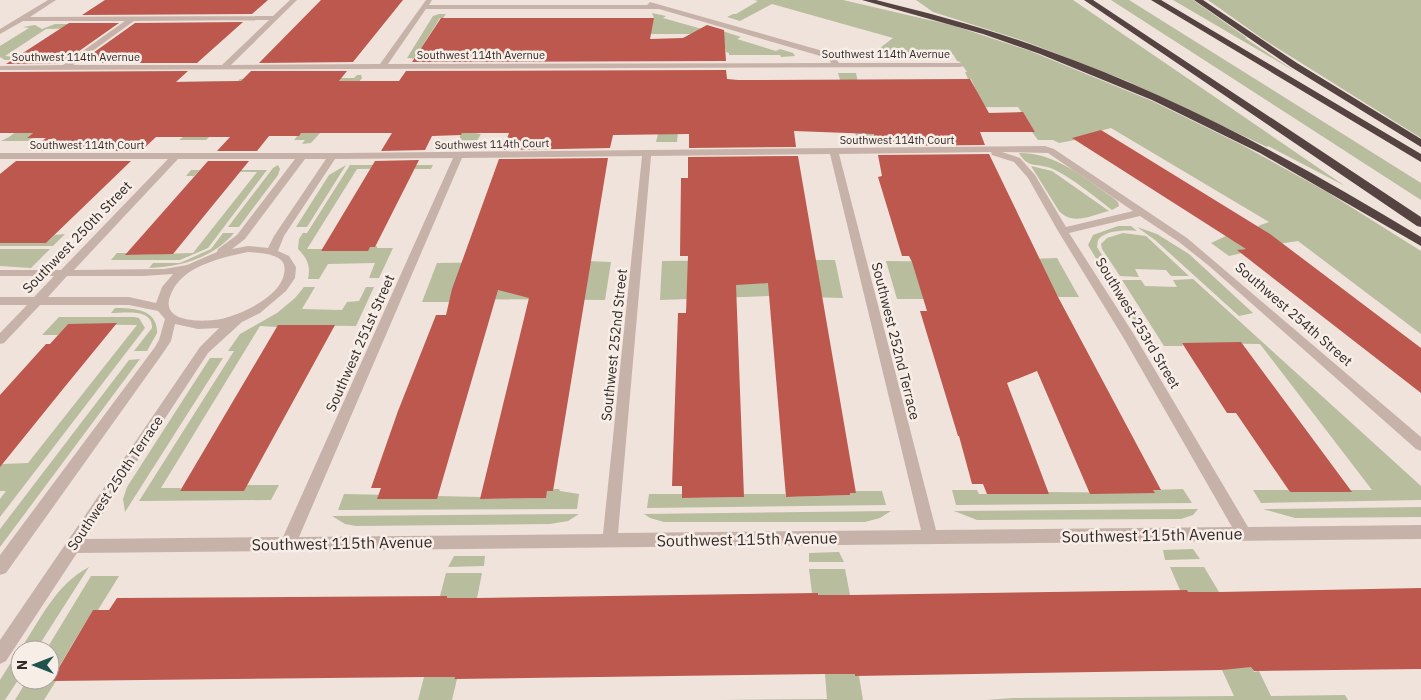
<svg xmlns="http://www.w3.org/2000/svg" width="1421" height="700" viewBox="0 0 1421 700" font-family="'IBM Plex Sans',sans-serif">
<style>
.green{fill:#b7bd9d}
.building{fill:#bc584d}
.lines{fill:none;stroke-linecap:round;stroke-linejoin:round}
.minor{fill:#c7b2a9;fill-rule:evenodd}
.motorway{fill:#544340;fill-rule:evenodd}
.labels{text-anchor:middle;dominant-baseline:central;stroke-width:5;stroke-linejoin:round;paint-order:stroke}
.far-street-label{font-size:11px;fill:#342a28;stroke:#f8eee8}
.street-label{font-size:14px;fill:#342a28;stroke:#f8eee8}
.near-street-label{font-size:16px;fill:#342a28;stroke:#f8eee8}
</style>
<rect width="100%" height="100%" fill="#f0e3dc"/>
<path class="green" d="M754,0H843L955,26L1030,51L1152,101L1242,145L1327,192L1421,251V334L1298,241L1238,250L1242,253L1229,256L1211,243L1226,236L1229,238L1259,227L1258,226L1269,222L1111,128L1073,138L1075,140L1059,143L1053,140H1038L1032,132H1035L1018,107L864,108L877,141H857L851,114L678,132L677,142H656L658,134L484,115L475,133L481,134L476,142L456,143L462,133H315H320L311,143L302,144L305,140H294L313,118L212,134L206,140H179L183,137L33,133L28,137H36L31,141H1L9,137L33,119L0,105L97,83L238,81L240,79L341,81H339L341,78H354L357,75H361L362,78L359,82L676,96L840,80L838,73H856L858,83L979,96L971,79H968L965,72H967L960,62L957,61L953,54H878L879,57H862L869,53L872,54L893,38L772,4L740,21L727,17L733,14H736L758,1Z
M916,0H1073L1345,186L1268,146L1267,147L1127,81L1024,41L933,12Z
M1111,0H1129L1421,183V200Z
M1173,0H1193L1247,38H1245L1296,72Z
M1208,0H1421V138L1263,39Z
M652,13L666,16L663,18L709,31L713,28L741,37L737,39L776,51L780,49L793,53L795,56L781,57L780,55H729V53L726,52L723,34H650L654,18Z
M439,14H446L443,18H440L418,53L420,59L407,58L433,16Z
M55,24H92L89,28L46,29L5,56L43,60H5L0,57V46L29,28L23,27L35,25L42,29Z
M1019,153C1057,153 1082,177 1112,197L1118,202L1119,206L1112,210C1095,197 1071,177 1053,169C1037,162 1029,170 1019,153Z
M278,165L280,169L278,175L239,227H228L273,168Z
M346,165L307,227H296L329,175Z
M350,165H433L431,169H415V168L357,169L307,249H322L321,251H367L370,247L377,246V248H393L379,278H369L375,263L328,264L319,279H308C311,266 307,258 298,249L299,239L303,233H307Z
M1031,166L1052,171L1109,211C1092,215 1073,226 1059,211Z
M191,170H267L208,248L180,260H111L117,253H127L126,255L193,253L257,172L199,171L194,176H186Z
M1118,226H1131L1137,231C1125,230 1106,230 1098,240L1097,247L1158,348L1148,345L1088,245L1093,235Z
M1137,227L1157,234L1189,254L1253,313L1239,316L1155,240Z
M223,233H234C213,258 180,267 149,268L153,263H180L211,249Z
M1123,233L1146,236L1189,276H1171L1166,270L1135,269L1139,277L1120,276L1102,249L1101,244L1107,238Z
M65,234L53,246H0V242L46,243L55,235Z
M0,249H50L31,268L0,266Z
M1057,258L1079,297H1058L1057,295L923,296V299H897L886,261L956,262Z
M810,260H835L843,298L769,296L660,300L662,261Z
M587,261L611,262L605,300L450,299L449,302H422L437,263Z
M1193,279L1421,486V500L1261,503L1253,490H1288L1290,492H1351V490H1372L1260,344L1182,343L1183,346H1164L1122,280H1141L1145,286L1177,287L1173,280Z
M304,287H315L302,309L342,310L347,302L359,301L366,287H374L356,326L279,325L277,327L260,326L161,488H181L180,491L247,485H279L271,500L139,501L234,351H228L240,334L277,313L295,298Z
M115,308C133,308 158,309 157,333L147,351H134L152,328C153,308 125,313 111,313Z
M59,317H134L139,318L145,328L0,517V499L6,491H0V466L3,464L28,463L137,325L68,324L58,335H42Z
M210,358H223L125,512L123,499L127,487Z
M140,359L0,547V529L129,360Z
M554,489H559L560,491L579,494L577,509L338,510L344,494L481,497V499L545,498L547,491H553Z
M1183,489L1192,503L956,505L952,490H977L979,494H1049L1048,492L1154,493L1153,490Z
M856,491H882L886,505L647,508L649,494H682V498L744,497V494H785L786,497L850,495V493H856Z
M1421,507V517L1295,518L1263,509Z
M1198,509L1193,515L1181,519L977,520L954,511Z
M891,511L880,518L865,522H664L650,518L644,514Z
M579,514L568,521L550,524L356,526L345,524L332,516Z
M1193,549L1200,559L1165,560L1163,550Z
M839,552L844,562H809V553Z
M454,556H485L484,566L448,567Z
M89,567L36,650H20C40,620 56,584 89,567Z
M1170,567H1204L1219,592L1214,593L1254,672L1259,671L1271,696L1345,695L1348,700H986L1013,698L1234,696L1222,670L1226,669L1180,590Z
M809,569H845L850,595H844L855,675L859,676L863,700H722L827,699L825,674H827L818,593H812Z
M446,573H482L477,598L472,599L454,679H457L452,700H418L424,677H426L447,596H440Z
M91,576H119L98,610H93L51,680L56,681L44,700H15L27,680H50V650H46Z
M10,664H20V677L5,700H0V680Z"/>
<path class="building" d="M105,0H268L252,14L82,15Z
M321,0H403L353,62L259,63Z
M441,18H654L650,39L683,38L707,25L724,30L726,61L412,62Z
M243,22L197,63H79L135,23Z
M69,23H119L62,63L6,64Z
M726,70L727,79L738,80L970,79L989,113L1023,112L1035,132H980L985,145L876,146L874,134L794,131L796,147L689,148V134L613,135L610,148L503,150L509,133H462L461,135L432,136L425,150L381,151L392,133H301L299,136H269L257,151H217L230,137H156L141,151H29L46,138H27L33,133H0V72L188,71L176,82L241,81L251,71H347L339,81H399L406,71Z
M1101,130L1270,234L1421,348V393L1237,250L1246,249L1072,138Z
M989,154L1058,297L1161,490H1153L1155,493L1090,494L1037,371L1007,383L1049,494H987L983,484H972L959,436H958L920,311H927L912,262L909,256H902L878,177L882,176L878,155Z
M798,156L856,493H850V495L786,497L768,283L736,285L744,497L682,498V486H672L678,313H686L688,256H680L681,178H688V157Z
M608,158L553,491H547L546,498L480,499L529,298L498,290L437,499H377L381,488H371L398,411L436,315H446L452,289L499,159Z
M419,160L375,247H370L368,251H321L375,161Z
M16,161H131L46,243H0V174Z
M208,161H249L173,254L125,255Z
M117,323L63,389L0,467V395L46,344H50L68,324Z
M278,325H335L244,491H180Z
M1241,342L1269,380L1352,492H1290L1236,413H1227L1182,343Z
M1421,588V669L1254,671L1251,667L1222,670L855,676V674H825L454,679L455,677H424L51,681L93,610H109L117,598L447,596V598H477L818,593V595H850L1187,590L1188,592H1219Z"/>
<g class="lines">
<path class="minor" d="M48,0H56L30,17L273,16L290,0H297L231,65L380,64L426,0H432L429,5H647L650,2L823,51L835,56L839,63H961L965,65L961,67L0,70V66L63,65L125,21H23L0,34V29ZM426,9H659L817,55L829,59L831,63L388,64ZM269,20L222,65H73L134,21Z
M1045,146L1054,149L1187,238L1421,437V451L1416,449L1208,265L1179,242L1140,216L1069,233L1133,333L1248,527L1421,525V539L77,553L6,661L0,664V640L200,347L219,328L198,329L175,324L171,341L163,353L6,573L0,575V555L155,347L159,340L165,319L158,311L129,305H40L4,343L0,344V333L27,305H0V297H34L54,276H0V270H61L168,159H0V153H347ZM991,152L992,155L1014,162L1028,178L1058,231L1123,337L1232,527L936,530L839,154ZM1002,152L1048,153L1133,211L1066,227L1035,175L1020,158ZM830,154L921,530L618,533L651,156ZM642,156L603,534L299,537L462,158ZM453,158L283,537L86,539L208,353L242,322L260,313L286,291L295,278L296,267L289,256L278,251L284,236L335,159ZM178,159H295L237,235L218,249L217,252L187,265L164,269L74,270ZM305,159H326L274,236L268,248L248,246L232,249L245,239ZM248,252C258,253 273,253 281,260C285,264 285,269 284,274C280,298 235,318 214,320C196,322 159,321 171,294C175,284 182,277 191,271C208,261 228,256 248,252ZM173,274L162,287L156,303L129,297H48L67,276H143Z"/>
<path class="motorway" d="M862,0H876C933,14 990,29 1046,50C1178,97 1301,164 1421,237V246L1260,153L1152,100L1040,54L983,34Z
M1084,0H1093L1421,217V227L1417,226Z
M1151,0H1161L1421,154V162Z
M1194,0H1203L1297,63L1421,139V147L1291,67Z"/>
</g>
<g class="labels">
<g class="far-street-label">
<text x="886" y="54">Southwest 114th Avernue</text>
<text x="481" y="55">Southwest 114th Avernue</text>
<text x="76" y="57">Southwest 114th Avernue</text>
<text x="897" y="140">Southwest 114th Court</text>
<text transform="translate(492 144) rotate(-1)">Southwest 114th Court</text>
<text x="87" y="145">Southwest 114th Court</text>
</g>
<g class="street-label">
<text transform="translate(77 237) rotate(-46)">Southwest 250th Street</text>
<text transform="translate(1294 314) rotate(41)">Southwest 254th Street</text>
<text transform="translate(1138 323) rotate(59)">Southwest 253rd Street</text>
<text transform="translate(896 341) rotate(76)">Southwest 252nd Terrace</text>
<text transform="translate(360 343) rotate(-66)">Southwest 251st Street</text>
<text transform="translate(614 345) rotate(-84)">Southwest 252nd Street</text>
<text transform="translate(115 483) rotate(-56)">Southwest 250th Terrace</text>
</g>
<g class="near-street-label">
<text transform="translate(1152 535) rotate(-1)">Southwest 115th Avenue</text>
<text transform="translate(747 539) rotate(-1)">Southwest 115th Avenue</text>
<text transform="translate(342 543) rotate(-1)">Southwest 115th Avenue</text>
</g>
</g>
<g transform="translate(35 665) rotate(270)"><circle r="24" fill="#f8eee8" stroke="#aaa09b"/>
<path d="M0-4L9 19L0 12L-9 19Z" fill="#21524e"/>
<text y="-8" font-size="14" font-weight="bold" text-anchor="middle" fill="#342a28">N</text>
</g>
</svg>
